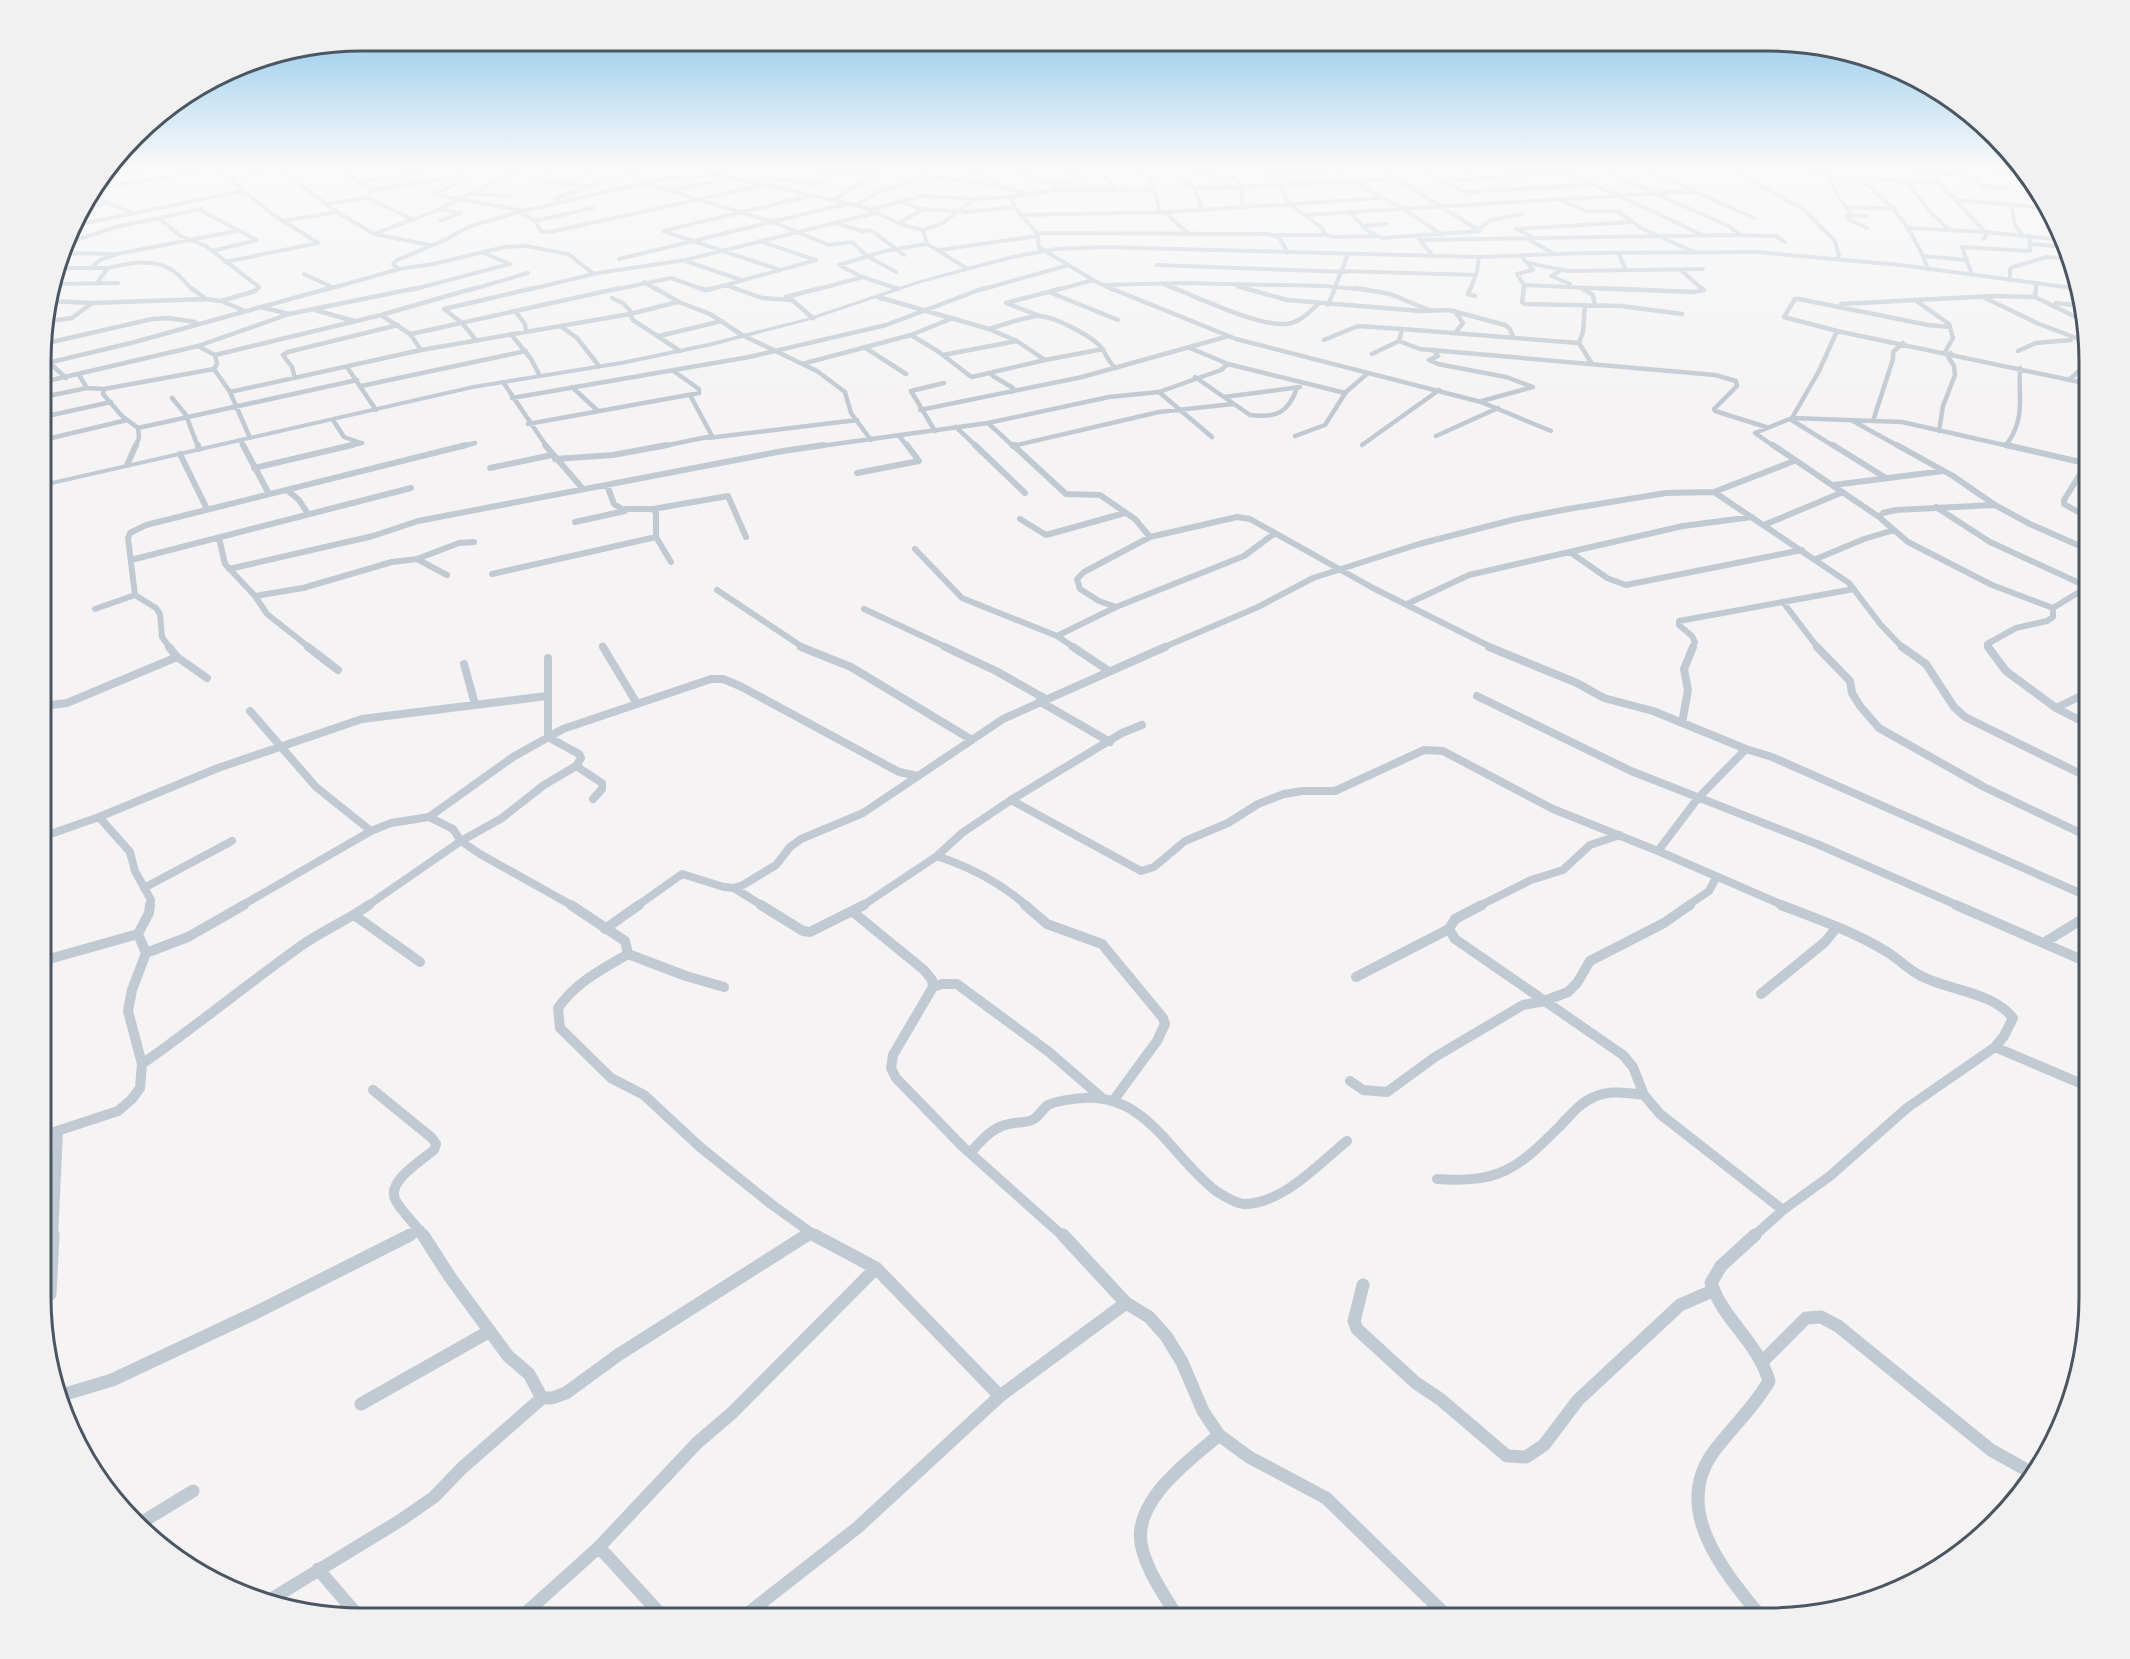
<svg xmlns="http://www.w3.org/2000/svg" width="2130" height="1659" viewBox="0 0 2130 1659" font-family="'DM Sans',sans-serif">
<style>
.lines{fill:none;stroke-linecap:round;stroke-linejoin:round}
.street-far5{stroke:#c1cad2;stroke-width:4}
.street-far4{stroke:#c1cad2;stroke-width:4.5}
.street-far3{stroke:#c1cad2;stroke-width:6}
.street-far2{stroke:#c1cad2;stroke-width:8}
.street-far1{stroke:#c1cad2;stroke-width:10}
.street{stroke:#c1cad2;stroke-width:13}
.secondary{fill:#c1cbd6;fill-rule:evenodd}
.rim{fill:none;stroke:#4a5661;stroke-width:3}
</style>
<rect width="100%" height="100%" fill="#f5f3f3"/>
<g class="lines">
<path class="street-far5" d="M195,166L219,172L229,179
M335,166L364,186
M388,166H399
M563,166L533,180L585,186
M697,166L712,173L863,207L903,225L923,230L927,244L968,269
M761,166L832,173
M939,166L964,169L997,182
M1004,166L1054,185
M1052,166L1085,178L1057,183L1054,185L1056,190L1012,197L1014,207L1037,233L1039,247L1093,280L1113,290
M1100,166L1115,190
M1141,166V172L1151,179L1160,212
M1179,166L1194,174L1235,177L1240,187L1243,206
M1206,166H1224
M1264,166L1271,174L1383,170
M1415,166L1468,194
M1456,166L1478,178
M1496,166L1515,176
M1535,166L1551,174
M1556,166C1603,192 1654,209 1701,235
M1594,166L1728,226L1741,235
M1635,166L1692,190
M1727,166L1804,210L1835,241L1839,256L1837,259
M1794,166L1810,167
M1809,166L1807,170L1820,175L1937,183
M1972,166L1980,171L2021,174
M1846,167L1972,176L1977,178L1981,186L2006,188
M277,168L337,212L374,234L430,245
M487,168L516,170
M1024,172L1055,168
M835,173L870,176
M1828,176L1840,200L1853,215
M757,177L816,183
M103,178L151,171
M1935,178L1985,232L1986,236L1983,239
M1357,180L1368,190L1404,209L1442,235
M1861,180C1893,204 1914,231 1928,269
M1183,181L1195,188L1201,207L1205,210
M1444,181L1565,172
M359,182L457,166
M569,182L592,171L614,166
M1902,182L1910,186L1933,215L1950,230
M648,184L773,222L829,245L852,242L867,256L896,272
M811,186L842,169V166
M1280,186L1288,203L1321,227L1326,235L1333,237L1376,236
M1195,188C1262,187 1329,182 1396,179
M94,189L208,170
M96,189L99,200L131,212
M1056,190L1154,191
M370,191L463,175L466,177L461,183L432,194L519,210
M672,191L730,178
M1464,192L1589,185
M475,194L510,196
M555,199L609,179L667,166
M833,200L889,166
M1956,200L2047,208
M1563,201L1586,211H1617L1641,228L1694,252
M327,204L367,198L414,220
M2011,204L2015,225L2023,236
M856,205L880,191L910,182L921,175L995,185L1027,194
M1847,207L1895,209
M196,208L257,240L212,251
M439,209L461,213L440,221
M872,209L922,196L975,199L1012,197
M921,209L967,212L1014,207
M81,210L105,203
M519,212L535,221L541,231L550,232L760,186
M1164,212L1189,234
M1350,213L1368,231L1382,238L1480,231L1376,166
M1020,215L1170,212L1382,198
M1305,215L1694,191L1754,218
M1866,216L1846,215L1850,220L1867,228
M158,218L181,236L206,246L259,287L256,290
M283,221L337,212
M535,221L593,208
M836,223L862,231L871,230L904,255
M899,223L922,210L900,201
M76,225L243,191
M1364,226L1387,224
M1910,228L1985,232L2064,240
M1479,229L1491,220L1522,214
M923,230L943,223L975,199
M1037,233L1268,234L1279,237L1288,253
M374,234L433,212L526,166
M1275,235H1326
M1531,236L1516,229L1633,222
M1526,238L1554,254
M1419,239L1433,256
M1420,240L1728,235L1776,236L1785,242
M70,242L116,227L201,209
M2031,244L2067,247
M939,250L1038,236
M66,253L113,254
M1618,253L1626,270
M1923,256L1966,260
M1522,257L1533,270L1517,274L1524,285L1523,290
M619,259L846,204
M686,261L741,280
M225,262L318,243L272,214L229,179L281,168
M1528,263L1568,271L1703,269
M1157,265L1346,272
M92,267L100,260L117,254L236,231
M61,268H108L97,283
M108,268C131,263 156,257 176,273C182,278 187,285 193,290
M399,269L393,264L397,260L445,240L470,226L519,212L667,178L721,175L742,166
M780,270L663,231L809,196
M1562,270L1551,276L1570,284
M1681,270L1703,290
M1341,271L1476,275
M304,274L332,287
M1972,275L1962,247L2030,251L2029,236
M2010,280V269L2013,267L2047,257L2071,259
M644,282L657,290
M1161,283L1177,290
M56,284L118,283
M726,285L739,290
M1103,285L1181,283L1324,286L1369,290
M1524,285L1633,290
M1237,286L1250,290
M1582,288L1584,290
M898,289L860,276L839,265L885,251L927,244
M325,290L399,269L433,264L505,247L526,246L568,254L594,274
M411,290L510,264L483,253
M470,290L528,273
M527,290L598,273L685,260L879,212
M613,290L671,278L705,290
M708,290L816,260L759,241
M815,290L863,277
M980,290L1069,265
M1057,290L1093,280
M1334,290L1348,254
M1470,290L1477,272L1479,257
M2036,290V283"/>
<path class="street-far4" d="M191,288L206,299
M655,288L679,302L710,314L742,335L817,371L845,392L851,413L871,440
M700,288L706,290L713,288
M734,288L762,298L792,300L813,318
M895,288L898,289
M1110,288L1236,339L1481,402L1551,431
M1174,288C1201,299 1258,326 1286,324C1299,323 1310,312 1318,304
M1244,288L1287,300L1421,311L1449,310L1505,325L1510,329L1513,337
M1356,288L1390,294L1429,310
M1470,288L1468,294L1475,296
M1524,288L1522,302L1525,304L1621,306L1682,314
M1582,288L1593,295L1595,305
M1597,288L1693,292L1704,290
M1702,288L1704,290
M2036,288L2035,297L2084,321
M1049,292L1118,320
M786,297L821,288
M878,297L989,329L1017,341L1045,360L1103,349
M612,298L623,303L632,313
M1985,298L2039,324L2087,342
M1915,300L1949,324L1953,338L1945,352
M50,301L92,303L206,299L221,301L243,310
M221,301L255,291L258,288
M678,302L630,314L633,320L680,351
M2056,303L2082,306
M1841,304L1993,296L2035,297
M1328,305L1335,288
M1585,305L1583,332L1579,343L1592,364
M261,307L289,314
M315,310L354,321
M515,311L525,324L526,332
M1455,311L1463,323L1455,333
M1040,316L1006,303L1063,288
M43,322L72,318L92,303
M562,327L577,338L599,366
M1950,327L1928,325L1799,299H1795L1784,317L1837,331L2089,384
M989,329C1000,326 1030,315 1040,316C1055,317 1089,335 1099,345C1107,353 1107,362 1116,368
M411,334L620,288
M511,334L531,359L540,376
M911,335L939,352L970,376
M659,336L722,321
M476,340L462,323L444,309L534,288
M1324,340L1358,326L1402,329
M1579,343L1402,329L1399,341L1420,349L1715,375L1736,381L1737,386L1714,409L1715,411L1766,427
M43,344L152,319L168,318L195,322
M198,346L215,355L217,364L214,369
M864,347L906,374
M1190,348L1228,364L1221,370L1159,392L1212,437
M421,350L630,314
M1433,350L1438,356L1429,360L1438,364L1506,377L1533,387L1482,401
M2018,351L2036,343L2071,340
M1372,354L1399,341
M215,355L381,315L475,288
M943,355L1017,341
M43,357L66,378
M43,364L131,343L330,288
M802,364L911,335L953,318
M1228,364L1345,393
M347,367L376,410
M214,369L230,392L250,438
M993,372L991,374L993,376L1013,388L1012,392
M79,375L87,388L104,389L214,369
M972,377L1045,360
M1195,377L1250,415C1277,418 1288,413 1297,388
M295,378L292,367L283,355L288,352L398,325
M2070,379L2089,362
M43,382L198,346L289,314L417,288
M503,382L547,447
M361,386L526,351
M572,387L598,411
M104,389L103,394L122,416L138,428L139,438L135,447
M230,392L421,350L410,334L381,315
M43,397L87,388
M1224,397L1300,387
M172,398L186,415L198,447
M512,398L749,357L886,325L984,288
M920,410L1082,377L1229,336
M43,417L111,402
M1792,418L1819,371L1837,331
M1790,419L1835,447
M333,420L344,437L361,443
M1853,421L1900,447
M1873,421L1893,359V352L1903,343
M2089,421L2087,427L2089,428
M988,423L1014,447
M528,424L699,393V389L672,370
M956,427L977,447
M138,428L357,380
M935,431L911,391L944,383
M1939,431L1943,406L1955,375L1954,366L1948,357L1951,353
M1295,436L1325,425L1346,392L1368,373
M1436,436L1498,408
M900,437L908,447
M708,438L857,420
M43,440L127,420
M240,440L244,447
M2007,444C2026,417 2018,398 2020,368
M1362,445L1439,390
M1013,446L1159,412L1233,404
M345,447L362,443
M460,447L475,443
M659,447L712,436L690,395
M813,447L988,423L1109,397L1159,392
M1775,447L1755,433L1792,418L1902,422L2013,447"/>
<path class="street-far3" d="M198,445L199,449
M243,445L269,494
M545,445L583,489
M975,445L1025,493
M1013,445L1066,494L1100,495L1135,519L1150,537
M1773,445L1879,517L1908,542L1992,585L2053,608
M1833,445L1886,478
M1897,445L1953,476L1995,505L2030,524L2089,550
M2006,445L2089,464
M1013,446L1016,445
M180,454L207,509
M555,459L613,455L667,445
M2089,460L2064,500V504L2089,518
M1794,461L1714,492L1849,583L1881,625L1903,648
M127,465L136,445
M254,468L352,445
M490,468L552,455
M857,473L919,461L907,445
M1834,485L1943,471
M287,490L299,500L308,514
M1936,507L1990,542L2088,587
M653,509L728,496L746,537
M1879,517L1883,513L1896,510L1994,505
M1020,519L1046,535L1125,513
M575,522L625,511L614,504L607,485
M1764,525L1843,492
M656,537L671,562
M219,538L225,564L255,596L303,588L392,562L417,559L459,543L474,542
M915,549L962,598L1057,636L1075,648
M1570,552L1607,578L1626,585L1802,550
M417,559L447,575
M1816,559L1864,539L1894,530
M131,560L411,488
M229,569L373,536L418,521L783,451L824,445
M492,574L656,537V513L653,509H625
M717,590L804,648
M255,596L267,614L310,648
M1783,602L1818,648
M1407,604L1469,575L1683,526L1752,517
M1116,607L1099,601L1080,589L1077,579L1084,572L1150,537L1237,517L1250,519L1373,588L1493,648
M95,609L135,595
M864,609L948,648
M1057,636L1116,607L1244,556L1275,533
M602,646L603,648
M170,648L162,637L160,614L156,608L135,595L128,538L130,533L146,525L466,445
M1162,648L1258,607L1313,578L1419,544L1516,519L1568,509L1666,493L1714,492
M1692,648L1695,642L1692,636L1679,625V621L1854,589
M1989,648L1987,644L2016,628L2047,621L2053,617V608L2089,586"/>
<path class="street-far2" d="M169,647L177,657L207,678
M308,647L338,670
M603,647L636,702
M801,647L851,667L972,740
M945,647L996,671L1044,698
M1073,647L1109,671
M1489,647L1577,683L1604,698L1653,711L1746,749L1698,798L1658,851
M1817,647L1850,681L1852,693L1860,706L1879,728L1984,787L2089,837
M1902,647L1926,664L1954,707L1965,717L2089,778
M1988,647L2006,671L2056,708
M464,664L475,704
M2089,692L2056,708L2089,725
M1477,696L1631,771L1817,844L1959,906
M1039,701L1110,742
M42,706L67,703L177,657
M250,711L316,787L371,831
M1682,723L1688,690L1684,669L1693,647
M1746,749L1772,757L2089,897
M576,766L602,783V789L593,799
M1011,800L1141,871L1154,867L1185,841L1228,823L1258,804L1284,794L1302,791H1335L1424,750L1443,751L1553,809L1658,851L1785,906
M99,817L130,852L135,871L151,900L150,906
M429,817L453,829L461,841L480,854L573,906
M42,837L99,817L218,768L362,719L547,696
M937,856C972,868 999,882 1027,906
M144,888L232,841
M734,888L763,906
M241,906L371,831L391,823L429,817L513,757L563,729L711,679H723L740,686L899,772L918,776
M367,906L461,841L502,818L544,785L576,766L581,758L579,754L548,737V658
M637,906L682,874L724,887L734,888L743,885L776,865L790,847L801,839L863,813L1003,719L1165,647
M862,906L937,856L962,833L1011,800L1122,733L1142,725
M1479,906L1531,880L1563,870L1590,845L1620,835
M1687,906L1709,891L1716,878"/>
<path class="street-far1" d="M571,905L625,941L628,954C601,970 576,982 558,1008L560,1028L611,1078L644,1095L700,1147L771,1204L817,1237
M761,905L803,931L810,932L864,905
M1025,905L1047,924L1102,944L1163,1018L1165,1024L1157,1041L1113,1101
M1482,905L1455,919L1449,929L1455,939L1623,1055L1633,1067L1644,1095L1660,1114L1783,1210
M1956,905L2089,963
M853,912L924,970L932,980L933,987L893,1055L891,1068L896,1078L962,1146L1064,1237
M354,915L420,962
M605,929L639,905
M2045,942L2089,915
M146,953L188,937L244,905
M628,954L686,976L724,987
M42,961L138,934
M1356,977L1449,929
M933,987L942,984H957L1049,1052L1101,1097
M1761,994L1825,942L1837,927
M1995,1047L2089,1087
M142,1064C195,1027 245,986 298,948C320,932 346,921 369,905
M1350,1081L1363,1090L1387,1092L1435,1057L1523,1005L1544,1001L1568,992L1577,983L1590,961L1664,923L1690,905
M373,1090L432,1138L436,1144L434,1150C422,1160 387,1181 395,1199C401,1212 416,1224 424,1237
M42,1136L118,1111L132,1099L140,1088L142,1064L128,1011L132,990L146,953L138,934L149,913L150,905
M970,1153C981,1141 992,1127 1009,1124C1017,1122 1025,1123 1032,1120C1039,1117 1042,1109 1048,1105C1058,1100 1072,1099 1084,1098C1148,1094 1171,1157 1216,1191C1224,1196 1234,1203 1244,1204C1283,1204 1318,1164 1347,1141
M1437,1179C1499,1183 1516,1170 1559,1127C1570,1116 1579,1103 1594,1097C1610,1090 1627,1093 1644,1095
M41,1191L53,1186
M53,1237L58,1131
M407,1237L420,1230
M804,1237L810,1233
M1753,1237L1783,1210L1830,1176L1907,1108L1995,1047L2004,1036L2013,1018C1993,992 1950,991 1921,976C1909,970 1899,959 1887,952C1855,932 1817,919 1781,905"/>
<path class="street" d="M423,1235L450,1277L508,1356L529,1374L542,1398
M814,1235L876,1268L1000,1396
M1063,1235L1126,1303L1149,1317L1166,1336L1182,1362L1203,1411L1219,1435L1249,1457L1326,1498L1449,1618
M1755,1235L1721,1266L1711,1283C1724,1321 1757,1341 1769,1381C1754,1408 1730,1429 1712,1454C1672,1512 1726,1574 1762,1618
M1363,1285L1354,1321L1357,1329L1416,1383L1440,1399L1507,1456L1526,1457L1544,1445L1578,1400L1680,1305L1712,1291
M50,1294L53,1235
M1763,1361L1806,1318L1821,1317L1838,1326L1991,1450L2032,1473
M62,1395L112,1380L255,1313L410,1235
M361,1404L490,1331
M139,1524L193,1491
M599,1547L664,1618
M318,1569L360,1618
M268,1601L401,1520L434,1497L462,1468L542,1398H552L566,1393L618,1355L807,1235
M520,1618L599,1547L697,1443L732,1413L876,1268
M742,1618L857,1528L1000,1396L1126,1303
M1178,1618C1165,1596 1148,1573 1142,1548C1130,1502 1189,1461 1219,1435"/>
<path class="secondary" d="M1103,245L1479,255L1587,251L1757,250L1900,263L2080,287V291L1900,267L1757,254L1587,255L1479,259L1103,249L1056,251L1012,259L921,283L811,320L708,347L621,365L473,389L43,487V483L473,385L621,361L708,343L807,318L917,281L1012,255L1056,247Z"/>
</g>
<linearGradient id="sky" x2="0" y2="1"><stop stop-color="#85c3ea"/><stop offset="0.42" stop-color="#fafafa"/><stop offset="1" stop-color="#fafafa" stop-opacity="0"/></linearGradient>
<rect width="2130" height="398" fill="url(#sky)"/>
<path d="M0 0H2130V1659H0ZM362 51H1768A311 311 0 0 1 2079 362V1297A311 311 0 0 1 1768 1608H362A311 311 0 0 1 51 1297V362A311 311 0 0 1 362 51Z" fill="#f1f1f2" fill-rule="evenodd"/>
<path class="rim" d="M362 51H1768A311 311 0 0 1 2079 362V1297A311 311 0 0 1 1768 1608H362A311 311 0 0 1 51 1297V362A311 311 0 0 1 362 51Z"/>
</svg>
